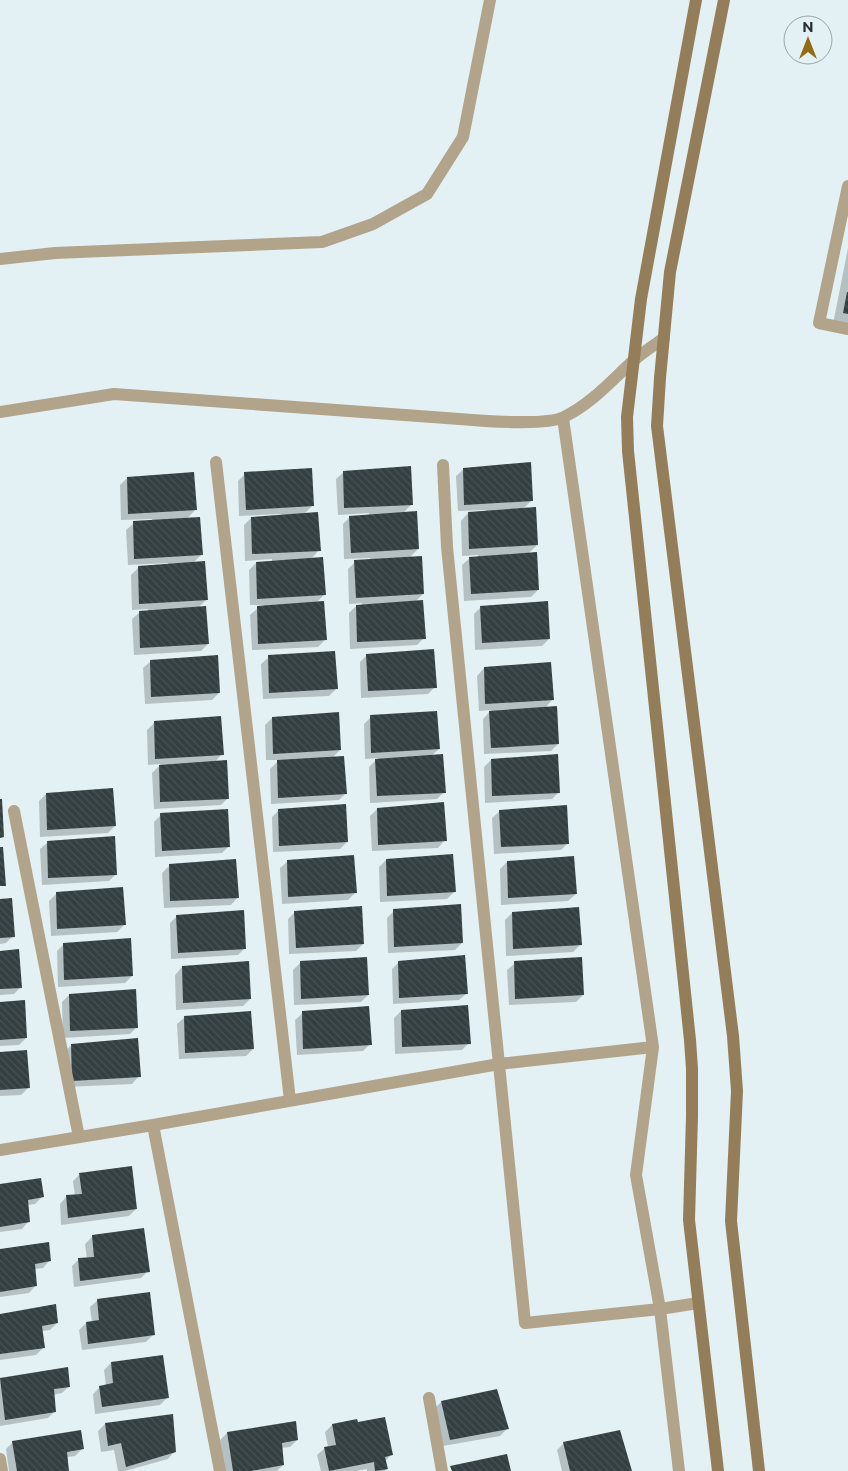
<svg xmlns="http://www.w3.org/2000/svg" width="848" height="1471" viewBox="0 0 848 1471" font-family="Montserrat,sans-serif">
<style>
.shadow{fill:#0003}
.building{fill:url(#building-back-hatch)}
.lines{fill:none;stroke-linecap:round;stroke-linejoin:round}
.street{stroke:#b2a38b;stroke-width:12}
.secondary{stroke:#947e5a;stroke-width:12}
</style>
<defs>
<pattern id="building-back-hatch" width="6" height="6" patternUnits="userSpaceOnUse" patternTransform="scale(1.25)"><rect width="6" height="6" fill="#333f41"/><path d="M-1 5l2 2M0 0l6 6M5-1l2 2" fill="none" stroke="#485254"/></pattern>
</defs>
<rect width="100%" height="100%" fill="#e3f1f4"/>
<path class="shadow" d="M848,248V327L833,324Z
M464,469L532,500L523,509L537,545L528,554L538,590L531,597L464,601L462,565L470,558L478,557V555L462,556L461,521L468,513L487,512L486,510L458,511L456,476Z
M344,472L412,504L403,513L418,549L409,558L423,594L415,602L424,638L417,645L350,649L349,613L356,606H362V603L349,604L348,569L355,562L370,560V558L344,559L343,524L350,517L369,516V513L338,515L336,479Z
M245,474L313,505L304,514L319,550L311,559L324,595L316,603L325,640L318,647L252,650L250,615L258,608L264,607V605H250L249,570L256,563L272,562V559L245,561L244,525L251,518L281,516V514L239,516L238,481Z
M127,478L195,510L187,519L201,555L193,563L207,599L198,608L208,644L201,651L134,655L132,619L140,612H148V609L132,610L131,575L138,568L168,565V563L128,565L126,530L134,523L152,521V519L121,520L120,485Z
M481,607L549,639L542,646L475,650L474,614Z
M367,655L435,687L428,694L361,698L360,662Z
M269,657L336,689L329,696L263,699L261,664Z
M151,661L219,693L212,700L145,704L143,668Z
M484,668L552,700L545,708L558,744L551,751L484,754L483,719L491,710L479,711L477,676Z
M371,717L439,749L431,756L444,792L437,799L370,803L369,767L378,758L365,759L364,724Z
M272,718L340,750L332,758L346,793L339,800L271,804L270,769L279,760H266L265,725Z
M154,723L222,754L215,762L228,798L221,805L154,809L152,773L161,764L148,765L147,730Z
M491,760L559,792L552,799L485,803L484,767Z
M46,794L115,826L108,833L40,837L39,801Z
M377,809L445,840L438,848L372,851L370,816Z
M279,810L347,842L340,849L273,852L272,817Z
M500,811L568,843L561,850L494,854L492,818Z
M161,815L229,846L222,853L155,857L154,822Z
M48,842L116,874L109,881L42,885L40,849Z
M386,860L454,892L447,899L380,902L379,867Z
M288,861L355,893L348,900L282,904L280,868Z
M507,862L576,894L568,901L501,905L500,869Z
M170,865L238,897L231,905L164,908L162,873Z
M57,893L124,925L117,932L51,936L49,901Z
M0,900L13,936L6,943L0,944Z
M394,911L462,943L455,950L388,953L387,918Z
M295,912L363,944L356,951L289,954L288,919Z
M512,913L580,945L573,952L506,956L505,920Z
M177,916L245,948L238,955L171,959L170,923Z
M64,944L132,976L125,983L58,987L57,951Z
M0,952L21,987L14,994L0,995Z
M399,962L467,993L459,1000L393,1004L392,969Z
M300,963L368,995L361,1002L294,1005L293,970Z
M515,963L583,995L576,1002L509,1005L507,970Z
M182,967L250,999L243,1006L176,1010L175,975Z
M69,995L137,1027L130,1034L63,1038L62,1002Z
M0,1003L26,1038L19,1045L0,1046Z
M401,1011L469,1043L462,1050L395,1054L394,1018Z
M303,1013L370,1044L363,1051L297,1055L295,1020Z
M185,1017L253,1049L246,1056L179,1059L177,1024Z
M72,1045L139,1076L132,1084L66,1087L64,1052Z
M0,1053L28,1088L21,1095L0,1096Z
M80,1174L136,1209L129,1216L61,1225L60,1204L67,1196H75L73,1181Z
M0,1185L42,1197L35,1204L27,1205L29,1221L22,1229L0,1232Z
M92,1237L148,1271L141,1278L74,1287L72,1266L79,1259H87L85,1244Z
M0,1250L50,1260L43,1268L34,1269L36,1285L29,1293L0,1297Z
M98,1300L154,1334L146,1342L82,1350L79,1330L86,1323H92L90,1307Z
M0,1315L57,1323L50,1330L42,1331L43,1348L36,1355L0,1360Z
M111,1363L167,1398L160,1405L95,1414L93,1394L100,1387L106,1386L104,1370Z
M67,1369L69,1386L62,1393L53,1395L55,1411L48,1418L0,1426V1379Z
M441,1402L507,1429L500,1436L443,1446L434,1409Z
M105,1424L175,1451L168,1459L125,1471H118L114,1450L101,1452L98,1431Z
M332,1425L391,1455L385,1461L387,1469L385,1471H367V1469L356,1471H321L317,1455L325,1448L328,1447L325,1432Z
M227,1433L297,1440L290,1447L281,1448L283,1465L277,1471H225L220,1440Z
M13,1442L82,1449L75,1456L67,1457L68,1471H9L6,1449Z
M564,1443L630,1471H562L557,1450Z"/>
<path class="building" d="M847,292H848V314L843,313Z
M531,462L533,501L464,505L463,468Z
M411,466L413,505L344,508L343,471Z
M312,468L314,506L246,510L244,472Z
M194,472L197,510L128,514L127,477Z
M536,507L538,545L469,549L468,512Z
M417,511L419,549L351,553L349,516Z
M318,512L321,551L252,554L251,517Z
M200,517L203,555L134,559L133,521Z
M537,552L539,590L471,594L469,557Z
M422,556L424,594L356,598L354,560Z
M323,557L326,595L257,599L256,562Z
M205,561L208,600L139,604L138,566Z
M423,600L426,639L357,642L356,605Z
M324,601L327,640L258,644L257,606Z
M548,601L550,639L482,643L480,606Z
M206,606L209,644L140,648L139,611Z
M434,649L437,688L368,691L366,654Z
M335,651L338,689L269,693L268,655Z
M218,655L220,693L151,697L150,660Z
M551,662L554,700L485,704L484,667Z
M557,706L559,744L491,748L489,711Z
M437,711L440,749L371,753L370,715Z
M339,712L341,750L273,754L272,717Z
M221,716L224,755L155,759L154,721Z
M443,754L446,793L377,796L375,759Z
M558,754L560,793L492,796L491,759Z
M344,756L347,794L278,798L277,760Z
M227,760L229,799L160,802L159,765Z
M113,788L116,826L47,830L46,793Z
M0,799H2L4,837L0,838Z
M444,802L447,841L378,845L377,808Z
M346,804L348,842L279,846L278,809Z
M567,805L569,844L501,847L499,810Z
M228,809L230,847L162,851L160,813Z
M115,836L117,875L48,878L47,841Z
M0,847H3L6,886H0Z
M453,854L456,892L387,896L386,859Z
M354,855L357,893L288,897L287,860Z
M574,856L577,894L508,898L507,861Z
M236,859L239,898L170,901L169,864Z
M123,887L126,925L57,929L56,892Z
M12,898L15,937L0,938V899Z
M461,904L463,943L394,947L393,909Z
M362,906L364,944L296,948L294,911Z
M579,907L582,945L513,949L512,912Z
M244,910L246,949L178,953L176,915Z
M131,938L133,976L64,980L63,943Z
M19,949L22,988L0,989V951Z
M465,955L468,994L399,998L398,961Z
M367,957L369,995L301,999L300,961Z
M582,957L584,995L515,999L514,961Z
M249,961L251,999L183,1003L182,966Z
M136,989L138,1028L70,1031L69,994Z
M25,1000L27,1038L0,1040V1002Z
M468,1005L471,1044L402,1047L401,1010Z
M369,1006L372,1045L303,1049L302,1011Z
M251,1011L254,1049L185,1053L184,1016Z
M138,1038L141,1077L72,1081L71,1044Z
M27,1050L30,1088L0,1090V1052Z
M132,1166L137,1209L68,1218L66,1195L82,1194L79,1173Z
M41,1178L44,1197L28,1200L30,1222L0,1227V1184Z
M144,1228L150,1272L80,1281L78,1258L94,1257L92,1235Z
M49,1242L51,1261L35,1264L37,1286L0,1292V1249Z
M150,1292L155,1335L88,1344L86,1322L99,1320L97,1299Z
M56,1304L58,1323L42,1326L45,1348L0,1354V1314Z
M163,1355L169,1398L102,1407L99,1386L113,1383L111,1362Z
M68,1367L70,1387L54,1389L56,1412L5,1420L0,1378Z
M497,1389L509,1429L450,1440L441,1401Z
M173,1414L176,1452L126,1467L121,1443L108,1446L105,1423Z
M385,1417L393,1455L385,1457L388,1469L375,1471L374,1462L329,1471L324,1447L336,1445L332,1424L357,1419L358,1422Z
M296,1421L298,1440L282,1443L284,1465L251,1471H233L227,1432Z
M81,1430L84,1449L67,1452L69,1471H17L12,1441Z
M620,1430L632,1471H570L563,1442Z
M507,1454L511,1471H452L450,1466Z"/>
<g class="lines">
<path class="street" d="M848,186L819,323L848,329
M0,259L55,253L322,242L373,224L427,194L463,137L490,0
M0,412L114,394L446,418C471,420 544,427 564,417C591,404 611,381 633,361C642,353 653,346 664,338
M563,418L653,1047L636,1175L660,1309L679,1471
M216,462L290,1100
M443,465L447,547L525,1323L660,1309L698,1303
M14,811L79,1137
M153,1125L220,1471
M0,1150L153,1125L499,1064L653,1047
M429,1398L442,1471
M0,1459L2,1471"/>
<path class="secondary" d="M696,0L641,299L627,417L628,451L690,1040L692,1069V1116L689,1220L718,1471
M724,0L670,272L660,378L657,426L733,1036L737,1091L731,1221L759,1471"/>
</g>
<g transform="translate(808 40)"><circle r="24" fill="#e3f1f4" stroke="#99a4a6"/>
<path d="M0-4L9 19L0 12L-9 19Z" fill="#926a12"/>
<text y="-8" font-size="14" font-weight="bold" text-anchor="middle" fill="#2a3031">N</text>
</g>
</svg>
